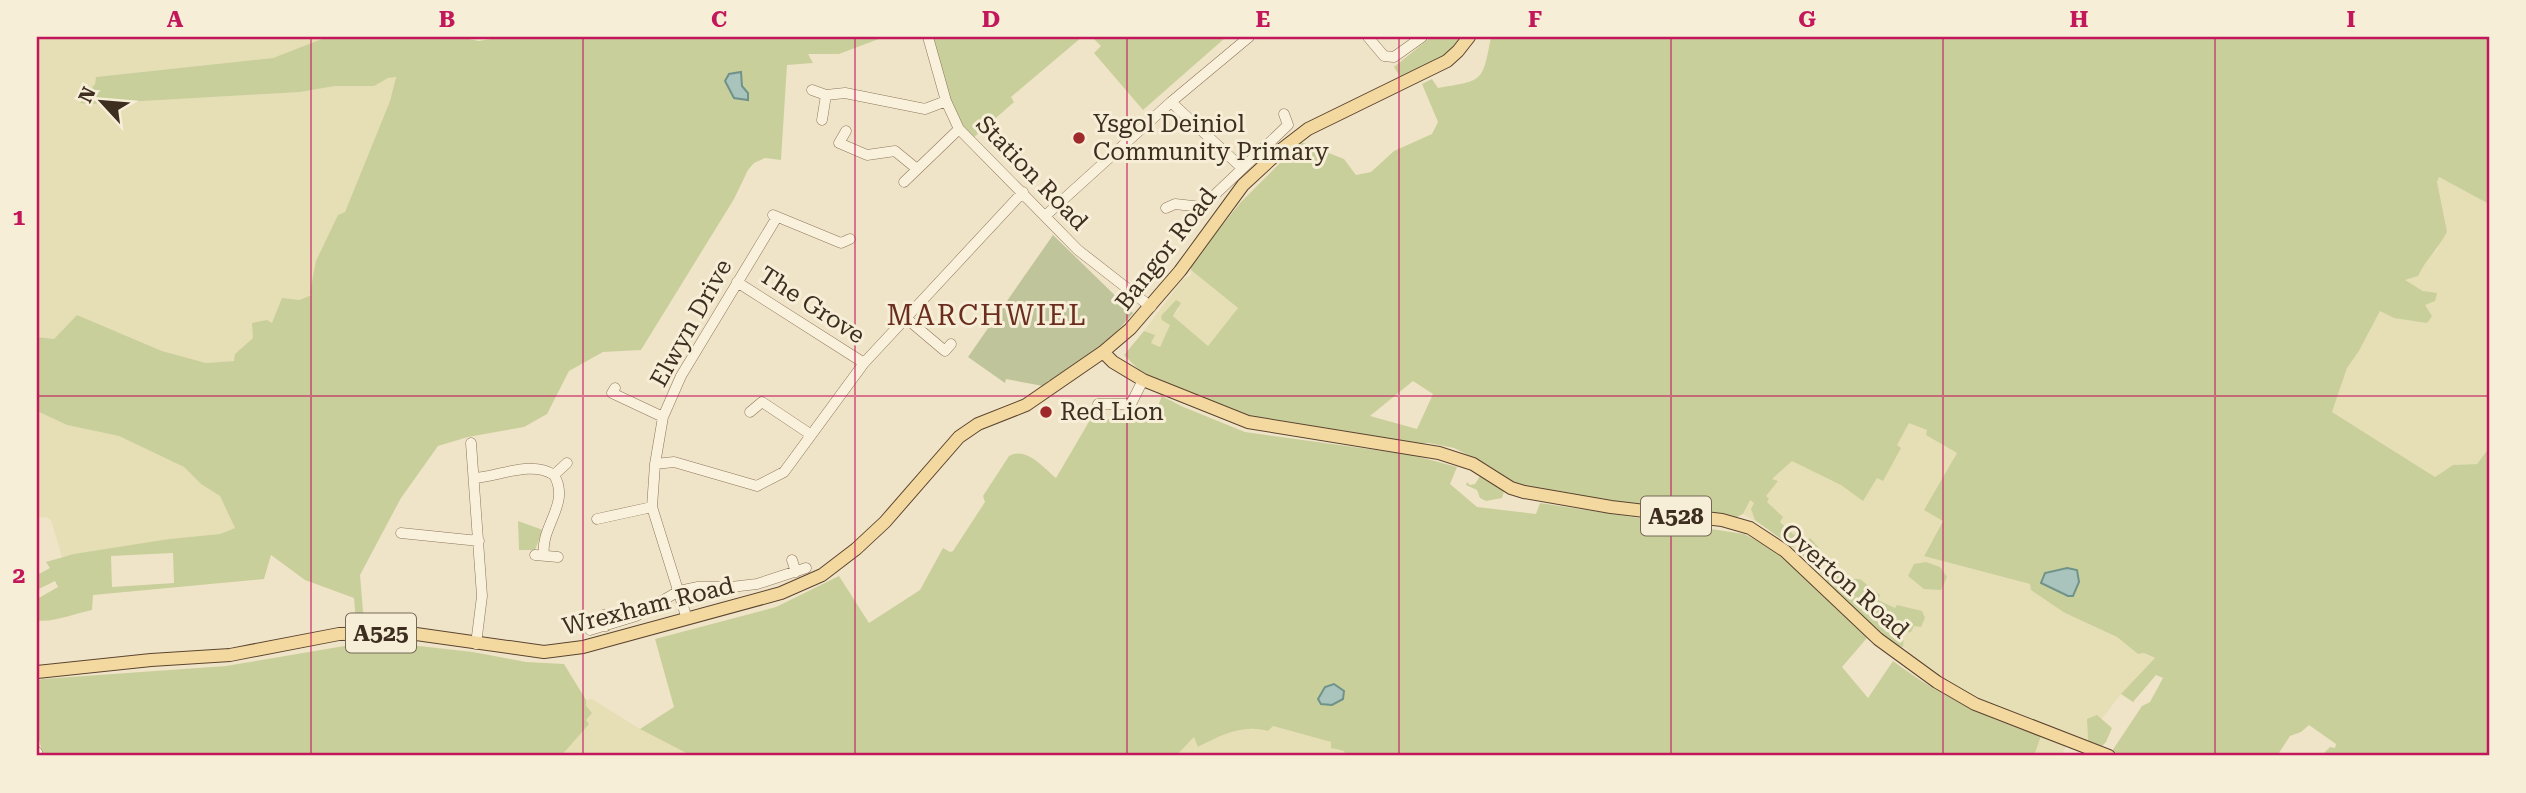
<svg xmlns="http://www.w3.org/2000/svg" width="2526" height="793" viewBox="0 0 2526 793" font-family="'Roboto Serif',serif">
<style>
.farmland{fill:#e6deb5}
.green{fill:#c9cf9b;fill-rule:evenodd}
.cemetery{fill:#bfc49a}
.water{fill:#a9c4bc;stroke:#6f938a;stroke-width:2}
.lines{fill:none;stroke-linecap:round;stroke-linejoin:round}
.minor-casing{stroke:#8d765c;stroke-width:11}
.major-casing{stroke:#5b4430;stroke-width:14}
.minor{stroke:#faf1dc;stroke-width:10}
.major{stroke:#f3d9a0;stroke-width:12}
.grid{fill:none;stroke:#c2185b;stroke-width:2;stroke-opacity:0.55}
.poi-dot{fill:#9e2a2b;stroke:#f7eed8;stroke-width:2.5}
.labels{text-anchor:middle;dominant-baseline:central;stroke-width:6;stroke-linejoin:round;paint-order:stroke}
.shield{fill:#f7eed8;stroke:#756857;stroke-width:2}
.shield-label{font-size:23px;font-weight:bold;fill:#3d2e20}
.poi-label{font-size:24px;fill:#3d2e20;stroke:#f7eed8;text-anchor:start}
.street-label{font-size:24px;fill:#3d2e20;stroke:#f7eed8}
.quarter-label{font-size:28px;letter-spacing:2px;fill:#6b2e1e;stroke:#f7eed8}
.neatline{fill:none;stroke:#c2185b;stroke-width:2.5}
.grid-label{font-size:23px;text-anchor:middle;font-weight:bold;fill:#c2185b}
</style>
<rect width="100%" height="100%" fill="#f0e4c8"/>
<path class="farmland" d="M37,37H347H327L273,58L96,77L95,84L80,102L91,104L300,92L335,86L374,85L388,78L396,76L390,101L345,212L338,215L313,295L299,300L235,354V361L206,363L162,351L77,315L54,339L37,337V103L40,98L37,96Z
M2439,177L2489,204V448L2477,464L2453,465L2435,477L2332,412L2347,368L2359,351L2380,311L2394,318L2425,305L2424,291L2404,280L2418,276L2425,259L2436,251L2447,232L2441,212L2437,182Z
M1191,270L1238,308L1208,346L1173,316L1179,309L1176,300L1171,324L1160,347L1151,343L1154,335L1144,331L1182,280L1191,275Z
M37,411L67,425L119,436L184,467L201,484L220,496L235,528L220,534L169,539L62,557L51,520L47,517L37,518Z
M1891,415L1928,430L1926,435L1957,453L1925,510L1943,520L1924,555L2030,584L2065,613L2117,637L2138,654L2144,653L2155,659L2121,694L2101,720L2087,727L2088,741L2003,709L1965,692L1938,676L1911,657L1906,648L1897,646L1833,588L1800,553L1788,545L1779,536L1743,514L1749,500L1795,458Z
M592,699L640,729L692,756H548L577,709L586,700Z
M1273,726L1331,742L1336,750L1344,751L1346,756H1176L1195,736L1199,747L1220,735L1236,730L1256,728L1268,731Z
M2041,736L2066,747L2061,756H2034Z"/>
<path class="green" d="M327,37H459L479,41L502,37H884L839,54H808L813,63L787,65L781,160L765,158L754,163L748,170L734,199L641,350L603,352L569,371L547,414L524,427L468,437L438,446L401,498L360,575L364,624H356L354,598L305,580L271,555L264,579L93,595L92,610C77,613 48,624 37,620V599L58,587L55,581L37,590V575L50,568L46,562L74,554L169,539L220,534L235,528L220,496L201,484L184,467L119,436L67,425L37,411V337L54,339L77,315L162,351L206,363L234,361L235,354L253,338L252,323L267,320L272,323L282,298L299,300L312,295L310,293L316,261L338,215L345,212L390,101L396,77L388,78L374,86H335L300,92L91,104L80,103L95,84L96,77L273,58ZM173,553L174,583L112,587L111,556Z
M930,37H1082L1011,97L1014,102L972,139L955,115Z
M1092,37H1224L1225,38L1143,110L1094,53L1101,46Z
M1431,37H1463L1451,54L1403,81L1394,67Z
M1491,37H2489V204L2439,177L2437,182L2447,232C2438,249 2426,259 2418,276L2405,280L2423,291L2437,293L2435,301L2425,305L2432,316L2427,323L2394,318L2380,311L2359,351L2347,368L2332,412L2435,477L2453,465L2477,464L2489,448V756H2321L2330,747L2335,748L2336,744L2309,725L2301,732L2290,736L2277,756H2124L2112,751L2142,706L2150,702L2163,678L2156,675L2133,702L2121,694L2155,658L2144,653L2138,654L2117,637L2065,613L2031,590L2030,584L1924,556L1943,521L1924,510L1957,453L1926,435L1927,430L1909,423L1897,445L1901,448L1883,481L1877,478L1863,501L1841,485L1792,461L1772,479L1778,481L1766,496L1769,499L1767,502L1783,517L1780,522L1794,535L1799,530L1804,537L1803,541L1792,547L1755,520L1751,509L1754,503L1750,500L1743,514L1735,518L1523,488L1488,465L1454,448L1429,443L1410,444L1344,431L1261,420L1149,380L1124,355L1144,331L1155,335L1151,343L1160,347L1170,325L1162,320L1161,316L1176,300L1181,303L1173,316L1208,346L1238,308L1191,270L1190,266L1240,203L1301,142L1344,159L1356,175L1371,172L1394,151L1432,134L1438,122L1422,84L1432,79L1438,88C1484,80 1482,83 1491,37ZM1413,381L1433,394L1417,429L1370,416Z
M1162,396L1181,406L1245,432L1412,455L1457,467L1450,484L1477,507L1536,514L1540,503L1744,534C1793,558 1829,600 1867,638L1842,667L1868,698L1893,661C1940,696 1985,718 2041,736L2034,756H1346L1344,751L1331,748V742L1273,726L1268,731C1243,724 1221,735 1198,747L1194,737L1176,756H692L640,729L674,707L655,639L776,607L839,576L869,623L920,590L943,548L950,552L953,551L985,502L983,496L1009,456C1026,446 1044,468 1056,478L1090,420L1153,418Z
M1480,476L1504,491L1502,498L1486,501L1480,498L1477,490L1466,485L1467,482L1470,485L1475,484Z
M518,521L543,530L535,550H519Z
M1810,538L1820,549L1822,554L1814,566L1797,550Z
M1926,562L1940,567L1947,577L1941,590L1924,589L1908,576L1914,564Z
M1836,575L1845,576L1846,579H1860L1880,595L1878,600L1895,608L1897,605L1922,611L1925,618L1921,627L1914,626L1911,632L1904,633L1903,647C1885,644 1836,593 1824,577Z
M374,641L473,652L526,662L564,664L586,700V706L592,713L586,720L589,724L561,756H43L37,731V681L42,679L226,666Z
M2097,715L2112,728L2106,742L2101,747L2088,741L2087,719Z"/>
<path class="cemetery" d="M1053,235L1133,313L1107,343L1054,380H1049L1043,386L1006,379L1005,383L968,357Z"/>
<path class="water" d="M741,72L742,86L748,93V100L734,98L725,81L729,74Z
M2067,568L2077,570L2079,582L2073,596H2068L2041,583L2045,573Z
M1334,684L1344,691L1343,699L1332,705L1321,704L1318,699L1325,687Z"/>
<g class="lines">
<defs>
<path id="minor" d="M928,37L946,101L959,129L1078,250L1151,307
M1368,37L1384,56L1394,57L1422,37
M812,90L826,95
M1171,102L1242,168
M822,120L826,95L845,93L925,109L946,101
M846,131L839,143L867,155L895,151L917,169
M904,182L959,129
M1166,208L1175,204L1202,207L1288,125L1284,114
M773,215L841,243L850,239
M1045,216L1171,102L1249,37
M737,282L864,363
M906,318L945,351L951,344
M615,388L612,393L663,417
M1098,404H1131L1143,380
M750,412L762,402L810,434
M471,443L482,596L476,644
M655,464L674,462L757,486L784,472L864,363L1023,192
M475,478C500,476 532,460 554,475L567,463
M597,519L652,507
M401,533L479,541
M535,555L558,557
M544,555C540,526 571,504 554,475
M792,560L796,572
M604,615L606,626
M687,619L652,507L655,464L663,417L681,376L777,217
M590,630L636,616L679,591L698,587H731L757,584L806,568
M37,752L38,756"/>
<path id="major" d="M1103,352L1113,362L1143,380L1248,422L1439,453L1473,464L1511,488L1524,492L1611,507L1722,520L1750,528L1785,551L1878,639L1937,682L1975,704L2109,756
M37,672L151,660L230,655L339,634L409,633L544,652L583,647L781,593L822,575L856,549L885,522L959,437L978,424L1026,405L1103,352L1130,329L1180,271L1243,185L1282,149L1308,129L1447,61L1458,51L1469,37"/>
</defs>
<use href="#minor" class="minor-casing"/>
<use href="#major" class="major-casing"/>
<use href="#minor" class="minor"/>
<use href="#major" class="major"/>
</g>
<path class="grid" d="M311,37V756M583,37V756M855,37V756M1127,37V756M1399,37V756M1671,37V756M1943,37V756M2215,37V756M37,396H2489"/>
<g class="poi-dot">
<circle cx="1079" cy="138" r="7"/>
<circle cx="1046" cy="412" r="7"/>
</g>
<g class="labels">
<g class="shield">
<rect x="1641" y="496.5" width="70" height="39" rx="5"/>
<rect x="346" y="613.5" width="70" height="39" rx="5"/>
</g>
<g class="shield-label">
<text x="1676" y="516">A528</text>
<text x="381" y="633">A525</text>
</g>
<g class="poi-label">
<text x="1093" y="124">Ysgol Deiniol<tspan x="1093" dy="28">Community Primary</tspan></text>
<text x="1060" y="412">Red Lion</text>
</g>
<g class="street-label">
<text transform="translate(1032 173) rotate(46)">Station Road</text>
<text transform="translate(1166 249) rotate(-52)">Bangor Road</text>
<text transform="translate(812 305) rotate(33)">The Grove</text>
<text transform="translate(691 323) rotate(-61)">Elwyn Drive</text>
<text transform="translate(1845 581) rotate(41)">Overton Road</text>
<text transform="translate(648 606) rotate(-14)">Wrexham Road</text>
</g>
<g class="quarter-label">
<text x="987" y="315">MARCHWIEL</text>
</g>
</g>
<rect width="2526" height="793" fill="none" stroke="#f7eed8" stroke-width="77"/>
<g transform="translate(102 102) rotate(296)" stroke="#f7eed8" stroke-width="5" paint-order="stroke">
<path d="M0-5L12 26L0 18L-12 26Z" fill="#3d2e20"/>
<text y="-10" font-size="19" font-weight="bold" text-anchor="middle" fill="#3d2e20">N</text>
</g>
<rect x="38" y="38" width="2450" height="716" class="neatline"/>
<g class="grid-label">
<text x="175" y="27">A</text>
<text x="447" y="27">B</text>
<text x="719" y="27">C</text>
<text x="991" y="27">D</text>
<text x="1263" y="27">E</text>
<text x="1535" y="27">F</text>
<text x="1807" y="27">G</text>
<text x="2079" y="27">H</text>
<text x="2351" y="27">I</text>
<text x="19" y="225">1</text>
<text x="19" y="583">2</text>
</g>
</svg>
